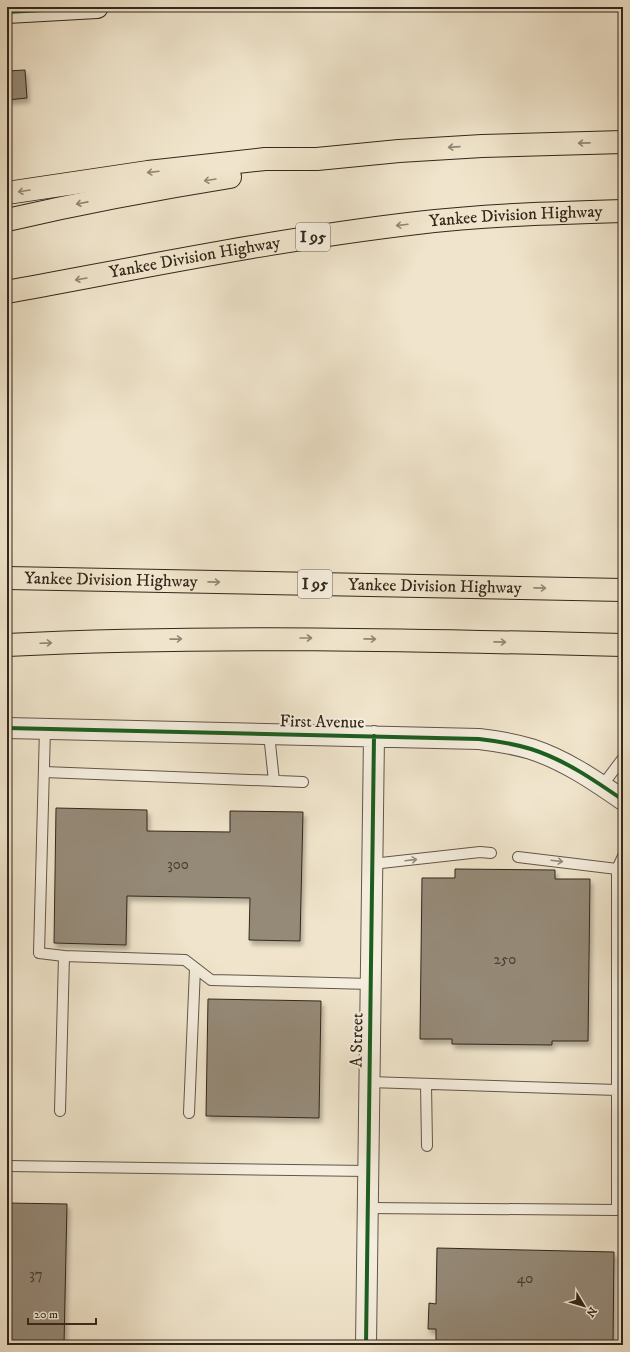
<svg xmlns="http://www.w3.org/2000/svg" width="630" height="1352" viewBox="0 0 630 1352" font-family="'IM FELL DW Pica',serif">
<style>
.building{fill:#958a78;stroke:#33271c;filter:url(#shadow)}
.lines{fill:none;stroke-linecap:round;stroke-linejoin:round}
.service-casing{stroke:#625648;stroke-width:12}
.minor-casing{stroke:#625648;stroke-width:22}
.secondary-casing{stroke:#33271c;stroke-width:24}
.motorway-casing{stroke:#33271c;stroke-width:24}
.service{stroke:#f5eede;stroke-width:10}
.minor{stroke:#f5eede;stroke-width:20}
.secondary{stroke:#f5eede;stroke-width:22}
.motorway{stroke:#f0e5cc;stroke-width:22}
.cycleway-casing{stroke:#f5eede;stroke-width:6}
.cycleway{stroke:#1b5e20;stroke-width:4}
.oneway{stroke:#928674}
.oneway2{stroke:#948a7d}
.labels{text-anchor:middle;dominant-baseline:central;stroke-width:4;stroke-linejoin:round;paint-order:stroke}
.number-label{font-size:15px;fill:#4c4033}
.shield{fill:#f5eede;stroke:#6d6356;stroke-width:1}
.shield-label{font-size:16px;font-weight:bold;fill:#33271c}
.street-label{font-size:17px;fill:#33271c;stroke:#f5eede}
</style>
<defs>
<filter id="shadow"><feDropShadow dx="2.5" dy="4.5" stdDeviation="2" flood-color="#0004"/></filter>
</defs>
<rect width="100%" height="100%" fill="#f0e5cc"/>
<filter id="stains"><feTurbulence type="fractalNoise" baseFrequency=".005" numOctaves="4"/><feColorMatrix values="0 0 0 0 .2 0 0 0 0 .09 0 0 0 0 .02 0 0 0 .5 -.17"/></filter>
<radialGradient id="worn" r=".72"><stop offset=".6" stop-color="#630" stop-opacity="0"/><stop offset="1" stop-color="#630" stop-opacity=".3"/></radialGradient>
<path class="building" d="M25,70L27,98L7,100V71Z
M56,808L147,810V831L230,832V811L303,812L300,941L249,940L250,898L127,896L126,945L54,943Z
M455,869L555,870V879H590L588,1041H552V1045L452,1044V1039H420L422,878H455Z
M208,999L321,1001L319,1118L206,1116Z
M7,1203L67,1204L64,1345H7Z
M437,1248L614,1252L613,1345H436V1329H428L429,1303L436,1304Z"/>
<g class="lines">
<defs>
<path id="service" d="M45,729L39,953L64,956
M269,734L274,781
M44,772L303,782
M602,786L623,758
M518,857L617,869
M372,864L480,852L491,853
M369,1082L617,1090
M426,1084L427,1146
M60,1111L64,956L185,960L211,980L371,984
M189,1113L195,968
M7,1166L368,1171
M368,1208L617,1210V869L623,856"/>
<path id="minor" d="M7,728L479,739C497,741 514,744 531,749C565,760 594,780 623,800
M366,1345L374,736"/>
<path id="secondary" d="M7,12L97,7"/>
<g id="motorway">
<path d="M7,193L148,172L265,159H317L399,151L482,146L623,142"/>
<path d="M7,220C81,203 155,189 230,177"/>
<path id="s1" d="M7,292C143,267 279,239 417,223C485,215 554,213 623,211"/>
<path id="s2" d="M7,578L623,590"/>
<path d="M7,645C212,635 418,640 623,645"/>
</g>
</defs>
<use href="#service" class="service-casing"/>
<use href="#minor" class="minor-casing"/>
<use href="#secondary" class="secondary-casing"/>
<use href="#motorway" class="motorway-casing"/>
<use href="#service" class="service"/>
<use href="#minor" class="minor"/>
<use href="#secondary" class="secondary"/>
<use href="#motorway" class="motorway"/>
<defs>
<path id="cycleway" d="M7,12L97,7
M7,728L479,739C497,741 514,744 531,749C565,760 594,780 623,800
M366,1345L374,736"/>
</defs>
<use href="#cycleway" class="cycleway-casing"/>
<use href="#cycleway" class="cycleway"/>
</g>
<defs><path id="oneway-shaft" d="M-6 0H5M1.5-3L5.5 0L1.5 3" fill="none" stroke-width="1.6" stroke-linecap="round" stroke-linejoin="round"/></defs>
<g class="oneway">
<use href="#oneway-shaft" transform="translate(584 143) rotate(179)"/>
<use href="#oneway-shaft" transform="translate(454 147) rotate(176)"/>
<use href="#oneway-shaft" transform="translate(153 172) rotate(173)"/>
<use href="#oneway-shaft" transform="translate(210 180) rotate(171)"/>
<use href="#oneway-shaft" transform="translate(24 191) rotate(171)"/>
<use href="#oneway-shaft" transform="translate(82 203) rotate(169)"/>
<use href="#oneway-shaft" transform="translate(402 225) rotate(173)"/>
<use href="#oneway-shaft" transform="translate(81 279) rotate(170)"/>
<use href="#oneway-shaft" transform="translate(214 582) rotate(1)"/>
<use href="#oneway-shaft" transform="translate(540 588) rotate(1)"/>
<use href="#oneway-shaft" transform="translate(306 638)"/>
<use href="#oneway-shaft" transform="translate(176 639) rotate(-1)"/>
<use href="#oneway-shaft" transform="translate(370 639) rotate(1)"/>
<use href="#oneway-shaft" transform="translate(500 642) rotate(1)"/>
<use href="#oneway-shaft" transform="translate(46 643) rotate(-2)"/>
</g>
<g class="oneway2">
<use href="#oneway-shaft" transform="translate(411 860) rotate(-7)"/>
<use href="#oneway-shaft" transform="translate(557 861) rotate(7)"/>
</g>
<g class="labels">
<g class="number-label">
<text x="178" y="864">300</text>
<text x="505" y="959">250</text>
<text x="36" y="1274">37</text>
<text x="525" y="1278">40</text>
</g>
<g class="shield">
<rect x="296" y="223" width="34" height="28" rx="3"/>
<rect x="298" y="570" width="34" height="28" rx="3"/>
</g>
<g class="shield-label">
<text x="313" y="237">I 95</text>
<text x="315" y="584">I 95</text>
</g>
<g class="street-label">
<text stroke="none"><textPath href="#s1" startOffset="515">Yankee Division Highway</textPath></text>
<text stroke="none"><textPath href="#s1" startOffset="191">Yankee Division Highway</textPath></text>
<text stroke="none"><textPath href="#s2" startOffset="104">Yankee Division Highway</textPath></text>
<text stroke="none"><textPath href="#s2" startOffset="428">Yankee Division Highway</textPath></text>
<text transform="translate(322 722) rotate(1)">First Avenue</text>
<text transform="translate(357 1040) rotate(-89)">A Street</text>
</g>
</g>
<rect width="630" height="1352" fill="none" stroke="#f0e5cc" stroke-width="24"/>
<rect x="8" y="8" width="614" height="1336" fill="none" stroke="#33271c" stroke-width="2"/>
<rect x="12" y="12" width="606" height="1328" fill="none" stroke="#33271c"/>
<g transform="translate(584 1306) rotate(128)" stroke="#f5eede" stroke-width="3" paint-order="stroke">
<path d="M0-3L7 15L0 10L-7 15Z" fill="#33271c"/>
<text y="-6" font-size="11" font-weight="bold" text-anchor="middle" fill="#33271c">N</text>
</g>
<path d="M28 1318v6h68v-6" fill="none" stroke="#33271c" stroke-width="2"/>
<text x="34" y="1318" font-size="12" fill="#33271c" stroke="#f5eede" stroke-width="3" paint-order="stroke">20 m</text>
<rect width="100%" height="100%" filter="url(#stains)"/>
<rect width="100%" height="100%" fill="url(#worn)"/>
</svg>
